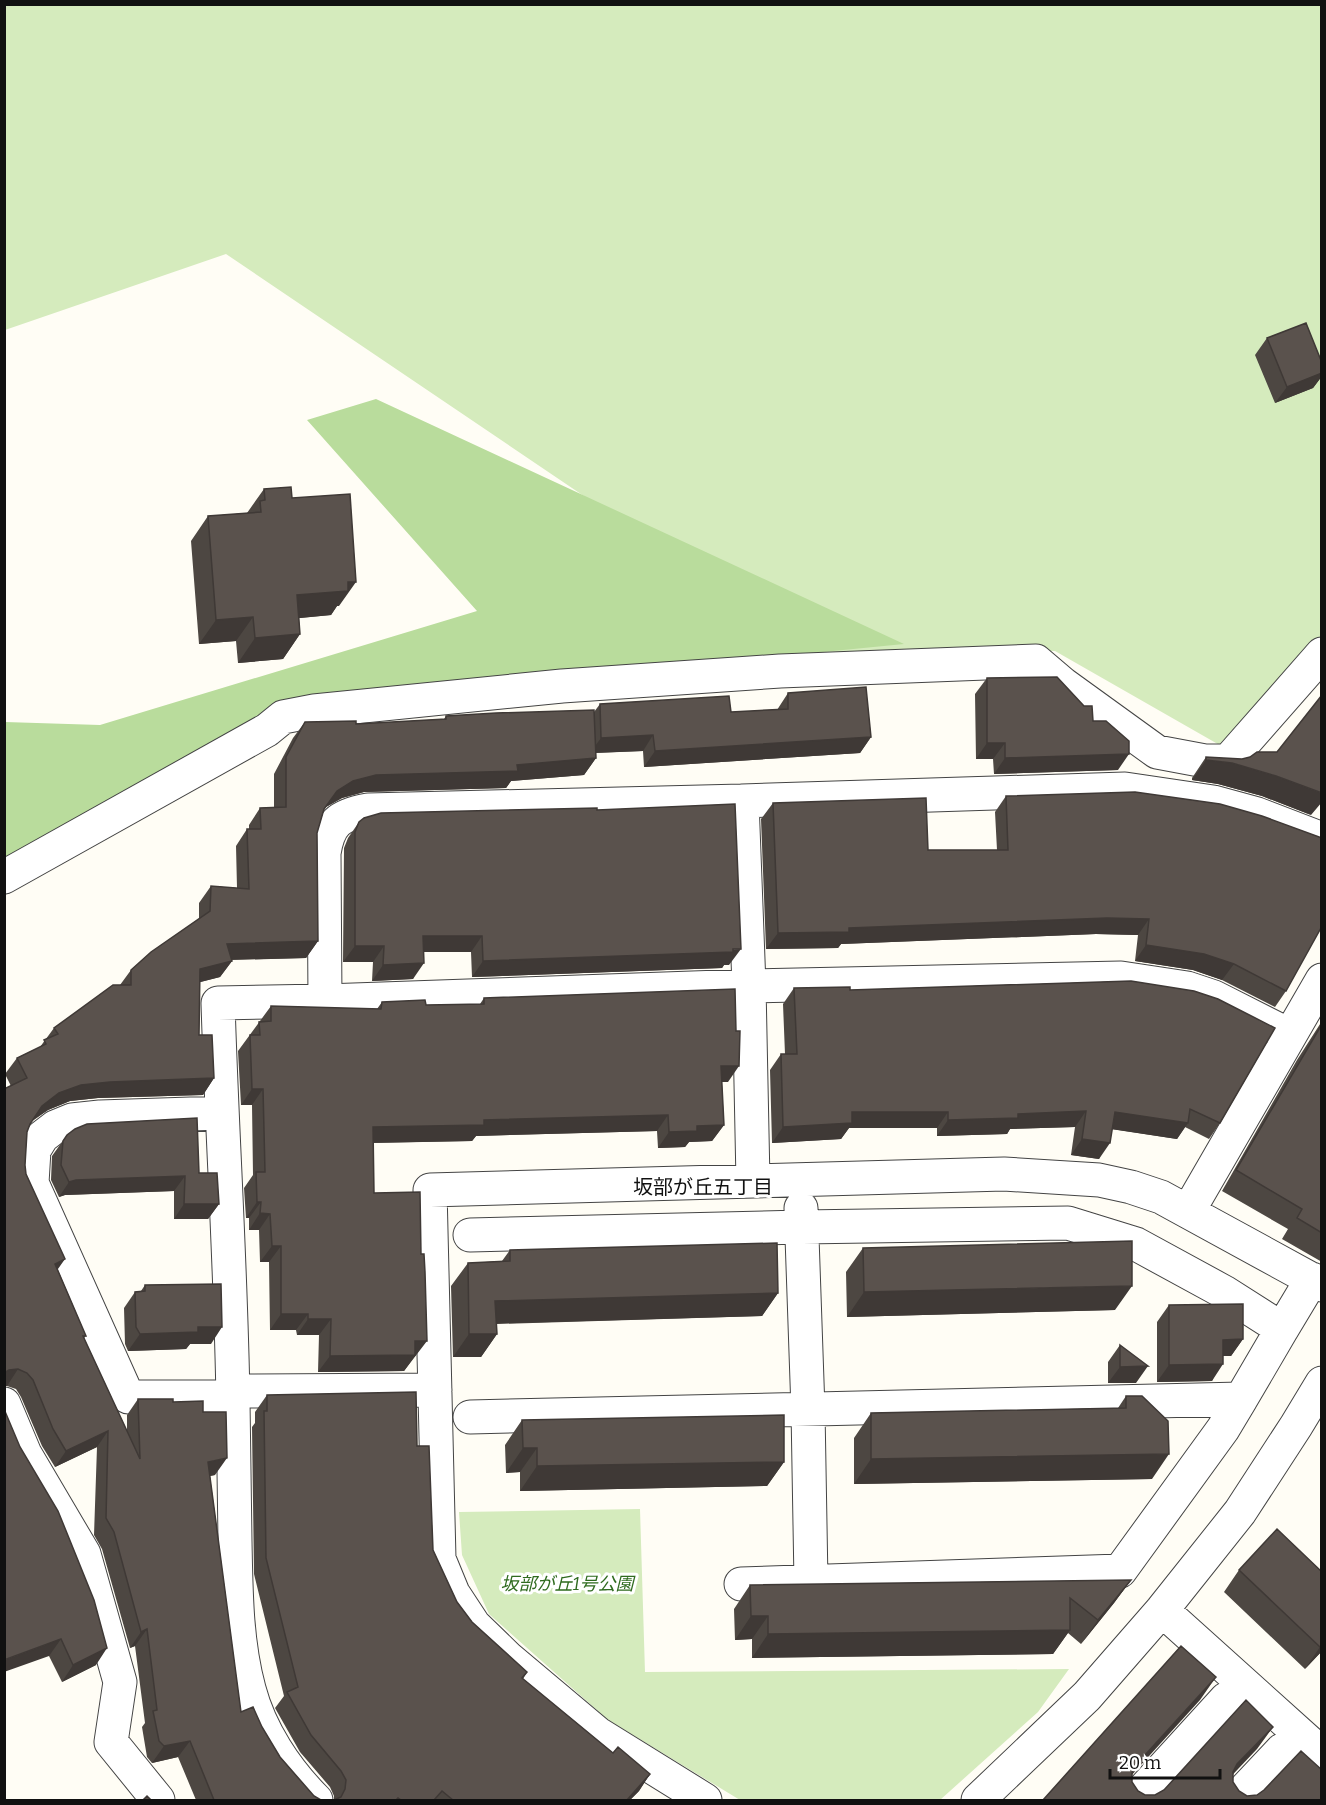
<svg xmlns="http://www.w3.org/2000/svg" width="1326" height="1805" viewBox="0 0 1326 1805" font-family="Bitter,'Noto Sans JP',serif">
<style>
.green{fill:#d5ebbd}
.forest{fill:#b9dc9c}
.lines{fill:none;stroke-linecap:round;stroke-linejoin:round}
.minor-casing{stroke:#444;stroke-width:35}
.minor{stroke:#fff;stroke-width:33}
.wall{fill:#4d4742}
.shaded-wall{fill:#3f3936}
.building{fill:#5a524d;stroke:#3f3936;stroke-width:1.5}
.labels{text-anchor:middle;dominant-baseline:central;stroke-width:6;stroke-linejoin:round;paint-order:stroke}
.park-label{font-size:18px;font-style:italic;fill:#2f6b1f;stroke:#fff}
.neighbourhood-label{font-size:20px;fill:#111;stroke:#fff}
</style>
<rect width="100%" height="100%" fill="#fffdf5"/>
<path class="green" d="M4,5H1321V664L1244,759L1055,651L816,653L226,254L5,330Z
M640,1509L645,1672L1069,1669L1038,1712L940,1800H740L608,1720L489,1614L462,1555L459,1512Z"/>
<path class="forest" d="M376,399L904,644L354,698L5,862V722L100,725L477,611L307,420Z"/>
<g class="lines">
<defs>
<path id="minor" d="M742,801L749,986L753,1181
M4,877L267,730L283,717L314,711L562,686L780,671L1036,661L1063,684L1157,752L1205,761H1228L1322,654
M325,1001L749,986L1121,978L1187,988L1214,997L1289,1035
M221,1113L100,1117L72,1120L55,1127L42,1137L34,1150L32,1183L128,1397H233
M801,1208L808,1410L811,1582
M1189,1210L1322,980
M470,1235L802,1227L1068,1223L1136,1244L1224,1292L1282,1329L1312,1279
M233,1391L435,1390
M1241,1399L1282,1329
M4,1404L25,1454L84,1554L120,1682L111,1742L158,1800
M470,1417L1241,1399L1223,1429L1120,1571L741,1584
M1162,1610L1322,1754
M316,1800C286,1770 260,1731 249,1689C236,1641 236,1590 235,1541C234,1494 234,1447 233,1401C231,1268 222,1135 218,1003L325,1001L324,853C329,823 339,815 368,810L742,801L1125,789L1213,802L1257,814L1322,839
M705,1800L597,1733L509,1659L474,1625L453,1593L439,1559L430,1190L1004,1174L1099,1180L1131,1187L1161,1197L1322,1285
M978,1800L1087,1696L1162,1610L1240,1512L1296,1426L1322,1383
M1134,1800L1226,1699
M1235,1800L1282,1750"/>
</defs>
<use href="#minor" class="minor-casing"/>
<use href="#minor" class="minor"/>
</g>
<path class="wall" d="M1267,338L1322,363V376L1313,388L1275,403L1255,355Z
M264,489L292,498L339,606H337L331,615L299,618L300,634L283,659L238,663L236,641L199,644L191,541L208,516L247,513Z
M987,678L1093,721L1118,770L994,774L993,759H976L975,694Z
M788,693L871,737L860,753L644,767L643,751L596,753V758L584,775L511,781L506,788L364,792L342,798L326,807L324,810L317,833L318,941L306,958L231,960L232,961L220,977L200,982L199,1035L214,1078L203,1095L98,1098L70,1101L48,1110L31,1122L27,1132L25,1165L26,1174L58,1270L86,1336L84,1338L127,1431V1415L138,1399L173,1402L203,1412L215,1475L210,1476L241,1712L262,1727L280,1757L314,1796L321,1800H196L178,1757L152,1763L147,1757L142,1727L145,1723L135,1646L130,1648L102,1549L94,1535L97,1447L55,1467L42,1446L21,1397L16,1389L7,1386H4V1089L11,1086L5,1074L17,1058L40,1047L54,1028L120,985L131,970L199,919V903L211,886L237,888L236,846L247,829H249V825L260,808L274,807V774L293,738L305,722L356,724L444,719L446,716L594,712L600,704L731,712L777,710Z
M1206,757L1311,815L1262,796L1218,784L1192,780V778Z
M1006,796L1286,991L1275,1007L1222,980L1193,970L1135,961L1138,935L1096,934L841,944L838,948L766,949L761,819L773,803L928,850H997L995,812Z
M597,810L729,965H724L722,968L472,977L471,952H424L413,979L372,981L373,962H343L344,848L348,838L359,822Z
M1131,981L1220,1123L1209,1139L1185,1127L1177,1139L1112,1129L1099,1159L1071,1155L1075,1127L1010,1129L1007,1134L937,1136V1128H849L841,1139L772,1143L770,1070L781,1054H785L783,1004L794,988L850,990Z
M484,998L728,1082H722L724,1125L712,1141L689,1142L685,1147L658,1148L657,1131L476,1136L472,1141L373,1143L374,1193L415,1357H414L404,1371L318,1372L319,1335H297L296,1330H270L269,1262H260L259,1230H249V1218H246L244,1188L253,1175L252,1105H241L238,1051L271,1006L377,1009L382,1002L426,1005L480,1004Z
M1322,1021V1262L1282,1239L1288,1229L1222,1191L1297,1060Z
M67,1135L199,1173L219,1204L208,1219H174V1191L65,1195L59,1197L51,1180L52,1156Z
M863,1248L1115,1310L847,1317L846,1272Z
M510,1250L778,1293L762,1316L497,1324V1334L481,1357H453L451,1286L468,1263L502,1261Z
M145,1285L211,1344H190L186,1349L128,1351L125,1344L124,1308L135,1292L141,1291Z
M1169,1305L1243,1339L1231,1356H1223L1212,1381L1157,1382V1322Z
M1120,1345L1136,1383H1108V1362Z
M267,1395L417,1446L433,1550L457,1602L472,1622L527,1672L523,1679L613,1753L650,1774L639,1791L630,1800H334V1796L330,1787L300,1752L275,1708L284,1696L254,1574L252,1427L255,1423V1412Z
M1126,1396L1152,1479L854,1484V1438L871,1413L1118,1408Z
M4,1409L96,1665L62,1682L49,1656Z
M522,1420L784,1462L767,1486L520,1491V1472L506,1473L505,1445Z
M1239,1570L1322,1572V1651L1305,1669L1224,1592Z
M1131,1580L1114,1603L1081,1644L1068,1633L1053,1654L752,1658V1639L735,1640L734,1609L750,1585Z"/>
<path class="shaded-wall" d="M1322,373V376L1313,388L1275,403L1287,387Z
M348,582H356L339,606H337L331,615L280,620L297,595Z
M253,617L236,641L199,644L216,620Z
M300,634L283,659L238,663L255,638Z
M653,735L643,751L590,753L601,738Z
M871,737L860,753L644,767L655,751Z
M987,743H1005L993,759H976Z
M1129,754L1118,770L994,774L1005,758Z
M596,758L584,775L511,781L506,788L364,792L342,798L326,807L337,791L353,781L376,775Z
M1206,760L1232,763L1276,776L1322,793V802L1311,815L1262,796L1218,784L1192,780Z
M1107,918L1149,919L1138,935L1096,934L841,944L838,948L766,949L778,933L849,928Z
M423,936H482L471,952H412Z
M318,941L306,958L216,960L227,944Z
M1146,945L1204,954L1234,964L1222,980L1193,970L1135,961Z
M355,946H384L373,962H343Z
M741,949L729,965H724L722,968L472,977L483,961Z
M232,961L220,977L189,985L200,969Z
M424,963L413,979L372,981L383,965Z
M721,1066H739L728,1082H710Z
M214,1078L203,1095L98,1098L70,1101L48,1110L30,1122L42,1106L59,1093L81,1085L110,1082Z
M252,1089H263L252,1105H241Z
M1086,1111L1075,1127L1010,1129L1007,1134L937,1136L948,1120L1018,1114Z
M852,1112H948L937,1128H849L841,1139L772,1143L783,1127Z
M1115,1112L1188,1123L1177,1139L1104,1128Z
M668,1115L657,1131L476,1136L472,1141L361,1143L373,1127L484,1120Z
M724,1125L712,1141L689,1142L685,1147L658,1148L669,1132L697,1126Z
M1082,1139L1110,1143L1099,1159L1071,1155Z
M185,1176L174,1191L65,1195L59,1197L69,1182L76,1180Z
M257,1202H261L249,1218H246Z
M184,1204H219L208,1219H174Z
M260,1213L270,1214L259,1230H249Z
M272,1246H281L269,1262H260Z
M65,1259L53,1276L55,1264Z
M1132,1286L1115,1310L847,1317L864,1292Z
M778,1293L762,1316L479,1324L495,1301Z
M281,1314H308L296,1330H270Z
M308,1319H331L319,1335H297Z
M198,1327H222L211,1344H190L186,1349L128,1351L140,1334Z
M469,1334H497L481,1357H453Z
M1243,1339L1231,1356H1211L1223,1340Z
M415,1341H427L404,1371L318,1372L330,1356Z
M1223,1364L1212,1381L1157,1382L1169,1365Z
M1148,1366L1136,1383H1108L1120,1367Z
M18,1369L7,1386H4V1373L9,1370Z
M108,1431L97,1447L55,1467L66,1451Z
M523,1448H537L520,1472L506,1473Z
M1169,1454L1152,1479L854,1484L871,1459Z
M227,1458L215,1475L197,1478L208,1462Z
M784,1462L767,1486L520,1491L537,1466Z
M1131,1580L1114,1603L1081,1644L1098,1620Z
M751,1616H768L752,1639L735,1640Z
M147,1629L135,1646L130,1648L141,1632Z
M1070,1630L1053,1654L752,1658L768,1634Z
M61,1639L49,1656L4,1672V1660Z
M1322,1645V1651L1305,1669L1320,1647Z
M107,1648L96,1665L62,1682L73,1665Z
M1216,1677L1200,1700L1120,1788L1136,1765Z
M1273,1727L1257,1749L1221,1787L1237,1764Z
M190,1741L178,1757L152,1763L164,1746Z
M650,1774L639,1791L630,1800H627Z"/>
<path class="building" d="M1306,323L1322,363V373L1287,387L1267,338Z
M291,487L292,498L350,494L356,582H348V591L297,595L300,634L255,638L253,617L216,620L208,516L261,512L260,501L265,500L264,489Z
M1057,677L1084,706H1092L1093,721H1106L1129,741V754L1005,758V743H987V678Z
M866,687L871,737L655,751L653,735L601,738L600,704L729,696L731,712L788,709V693Z
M1322,695V793L1276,776L1232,763L1206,760V757L1242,759L1250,757L1257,752H1277Z
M594,710L596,758L517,765L518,771L376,775L353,781L337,791L324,809L317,833L318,941L227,944L232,961L200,969L199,1035H212L214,1078L110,1082L81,1085L59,1093L42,1106L30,1124L27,1132L25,1165L26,1174L65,1259L55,1264L86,1336H83L140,1459L138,1399H173V1402L203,1401V1412H226L227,1458L208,1462L241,1712L253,1707L262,1727L280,1757L314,1796L321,1800H214L190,1741L164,1746L159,1741L153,1711L157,1710L147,1629L141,1632L114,1532L106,1518L108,1431L66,1451L53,1429L33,1380L27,1373L18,1369L9,1370L4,1373V1089L27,1078L17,1058L46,1044L44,1040L58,1034L54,1028L113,985H131V970L151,952L210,911L211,886L249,889L247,829H261L260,808L286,807V757L305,722L356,721V724L446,719V716L496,713Z
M1135,792L1220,804L1262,816L1322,838V926L1286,991L1234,964L1204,954L1146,945L1149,919L1107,918L849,928V932L778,933L773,803L926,798L928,850H1008L1006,796Z
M735,804L741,949H733V952L483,961L482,936H423L424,963L383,965L384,946H355V832L359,822L364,818L381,813L597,808V810Z
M1131,981L1194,991L1218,999L1275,1028L1220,1123L1190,1109L1188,1123L1115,1112L1110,1143L1082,1139L1086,1111L1018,1114V1118L948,1120V1112H852V1123L783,1127L781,1054H797L794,988L850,987V990Z
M735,989L736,1031H740L739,1066H721L724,1125L697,1126V1131L669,1132L668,1115L484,1120V1125L373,1127L374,1193L420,1192L421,1254H424L425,1272L427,1341H415V1355L330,1356L331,1319H308V1314H281V1246H272L270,1214L260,1213L261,1202H257L256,1172H265L263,1089H252L250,1035H260L259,1022L271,1021V1006L381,1009L382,1002L425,1000L426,1005L484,1004V998Z
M1322,1024V1233L1297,1218L1302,1209L1236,1170Z
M197,1118L199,1173H217L219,1204H184L185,1176L76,1180L69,1182L61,1165L63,1141L67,1135L75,1129L87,1124Z
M1132,1241V1286L864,1292L863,1248Z
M777,1243L778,1293L495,1301L497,1334H469L468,1263L510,1261V1250Z
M221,1284L222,1327H198V1332L140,1334L136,1327L135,1292L145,1291V1285Z
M1243,1304V1339L1223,1340V1364L1169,1365V1305Z
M1120,1345L1148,1366L1120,1367Z
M416,1392L417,1446H429L433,1550L457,1602L472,1622L527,1672L522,1678L613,1753L618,1747L650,1774L627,1800H453L442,1791L434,1800H401L398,1798L396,1800H334L341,1797L345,1789L346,1780L341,1771L311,1735L287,1692L298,1687L266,1558L264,1411H267V1395Z
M1126,1396H1142L1168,1421L1169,1454L871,1459V1413L1126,1408Z
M4,1409L20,1447L58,1511L94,1600L107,1648L73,1665L61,1639L4,1660Z
M784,1415V1462L537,1466V1448H523L522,1420Z
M1277,1529L1322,1572V1645L1320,1647L1239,1570Z
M1131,1580L1098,1620L1070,1598V1630L768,1634V1616H751L750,1585Z
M1181,1646L1216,1677L1136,1765L1132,1773V1782L1138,1791L1145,1795H1155L1164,1790L1246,1700L1273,1727L1237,1764L1233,1772V1782L1239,1791L1247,1796L1257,1795L1264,1790L1301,1751L1322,1770V1800H1043Z
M147,1796L151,1800H143Z"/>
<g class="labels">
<g class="park-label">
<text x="567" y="1584">坂部が丘1号公園</text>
</g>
<g class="neighbourhood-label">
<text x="703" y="1187">坂部が丘五丁目</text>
</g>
</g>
<rect width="1326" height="1805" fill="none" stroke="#111111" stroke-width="12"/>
<path d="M1110 1769v9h110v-9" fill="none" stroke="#111111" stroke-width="3"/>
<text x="1119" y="1769" font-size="18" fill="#111111" stroke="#ffffff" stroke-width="4.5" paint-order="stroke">20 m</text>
</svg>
